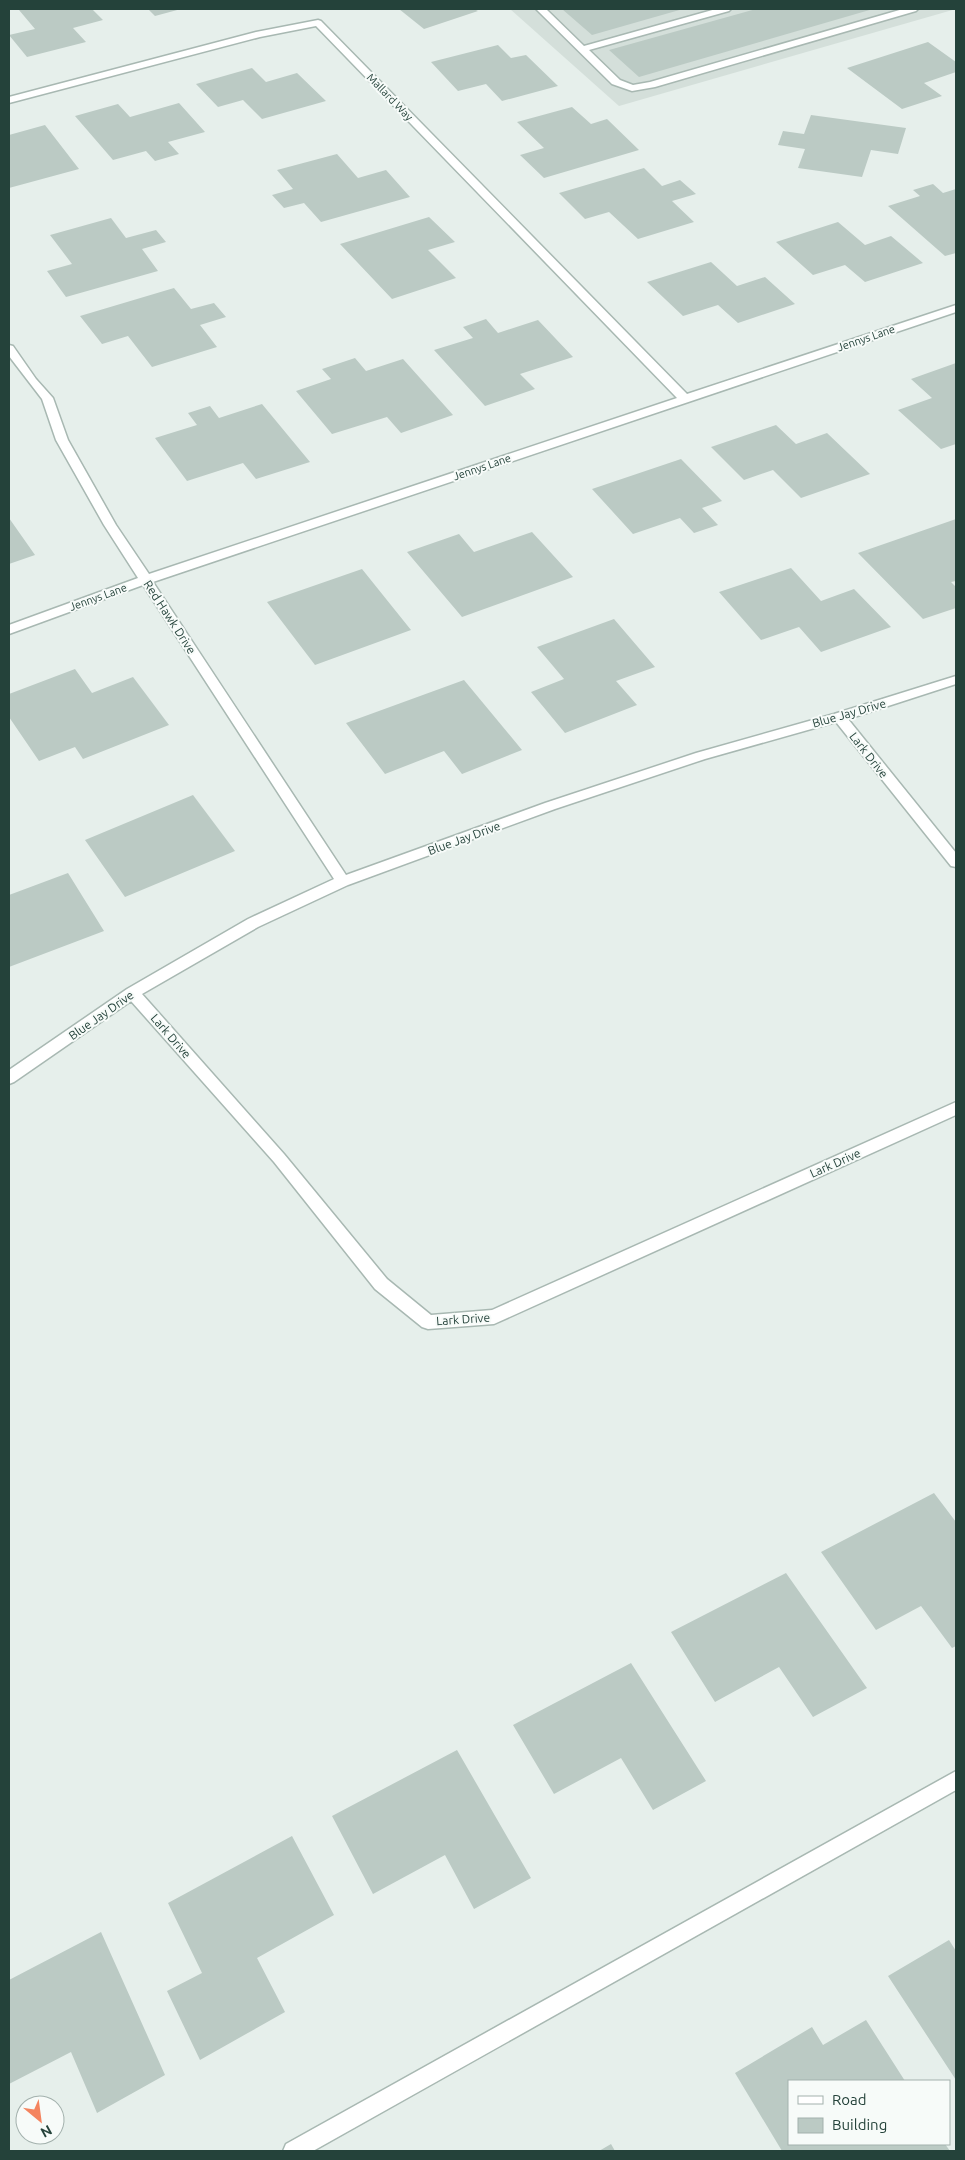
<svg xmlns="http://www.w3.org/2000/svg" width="965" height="2160" viewBox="0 0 965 2160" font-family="Ubuntu,sans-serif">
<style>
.built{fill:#d4dfda}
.building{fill:#bbcac4}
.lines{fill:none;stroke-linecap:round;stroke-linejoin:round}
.minor-casing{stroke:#a8b8b2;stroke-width:3}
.minor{fill:#fff;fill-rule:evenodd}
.labels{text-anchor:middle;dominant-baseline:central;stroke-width:4;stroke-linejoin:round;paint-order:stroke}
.far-street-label{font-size:11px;fill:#24423a;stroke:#f7fbf9}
.street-label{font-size:12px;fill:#24423a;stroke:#f7fbf9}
</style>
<rect width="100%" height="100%" fill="#e6efeb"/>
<path class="built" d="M510,9H956L619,106Z"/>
<path class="building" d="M24,9H92L103,20L73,28L86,42L27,57L9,35L35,29L19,10Z
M148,9H181L155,16Z
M399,9H474L478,11L424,29Z
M562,9H683L592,35Z
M756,9H873L639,77L609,50Z
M928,42L956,62V72L924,83L942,96L902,109L847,68Z
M498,45L511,58L526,55L558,86L502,101L486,84L458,91L431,62Z
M252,68L266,82L297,73L326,101L262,119L243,100L218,107L196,84Z
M179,103L205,132L168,142L179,154L155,161L146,151L113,160L75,116L118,104L130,117Z
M572,107L591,124L607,119L639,150L544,178L520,155L544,148L517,122Z
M811,115L906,128L898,154L871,150L862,177L798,168L805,149L778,145L783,131L804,134Z
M45,125L79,169L9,188V135Z
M337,154L358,178L386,170L410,197L321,222L304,203L284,208L272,195L293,189L277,170Z
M644,168L662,186L680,180L696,194L672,201L694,222L638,239L609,212L585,219L559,193Z
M933,184L943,193L956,189V253L945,256L888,206L920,196L913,190Z
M429,217L455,242L428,250L456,278L392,299L340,244Z
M111,218L126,238L156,230L166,242L142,249L158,271L66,297L47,271L72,264L50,235Z
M838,222L865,245L891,236L923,263L865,282L845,265L813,275L776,242Z
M711,262L737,286L765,277L795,304L738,323L718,305L683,316L647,282Z
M174,288L191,309L214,303L226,317L200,325L217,347L152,367L128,336L102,344L80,316Z
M486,319L498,333L538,320L573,357L520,374L535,389L485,406L434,350L473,338L463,327Z
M355,358L366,371L403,359L453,415L401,433L387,417L332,434L296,391L331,379L322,369Z
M956,363V444L941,449L898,410L932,398L911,379Z
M262,404L310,462L256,479L243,463L187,481L155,438L197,425L188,413L210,406L219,418Z
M776,425L796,444L827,433L870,474L801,498L773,470L744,480L711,447Z
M681,459L722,501L702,508L718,525L694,533L680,518L633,534L592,489Z
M9,518L35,555L9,564Z
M956,519V581L951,582L956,587V608L923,619L858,553Z
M532,532L573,577L462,617L407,552L459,534L474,552Z
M791,568L821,601L854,589L891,627L821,652L799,627L761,640L719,592Z
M362,569L411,630L315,665L267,602Z
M614,619L655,667L616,681L637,705L565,733L531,692L564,679L537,647Z
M75,669L92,693L133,677L169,725L83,759L75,747L39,761L9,717V694Z
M464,680L522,750L462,774L444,751L385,774L346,723Z
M193,795L235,851L125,897L85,840Z
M68,873L104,931L9,967V895Z
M934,1493L956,1522V1646L952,1648L921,1606L876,1630L821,1552Z
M786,1573L867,1688L813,1717L779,1667L715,1702L671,1632Z
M631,1663L706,1781L653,1810L621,1758L554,1794L513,1725Z
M457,1750L531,1878L474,1909L445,1855L373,1894L332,1816Z
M292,1836L334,1915L257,1958L285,2012L200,2060L167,1991L202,1973L168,1903Z
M101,1932L165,2075L97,2113L71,2052L9,2084V1980Z
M949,1940L956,1951V2080L888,1976Z
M866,2020L905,2081H789V2144H945L950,2151H782L735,2073L812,2027L823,2045Z
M611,2144L615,2151H599Z"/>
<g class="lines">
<defs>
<path id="minor" d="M536,9H546L584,46L716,9H731L729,11L589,50L620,80L633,85L650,82L903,9H918L916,11L655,87L632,91L612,84Z
M318,20L321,21L687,394L956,305V312L153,582L346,875L545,803L696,753L834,714L956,676V684L848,719L956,853V867L951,866L836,722L705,759L555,809L348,885L258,927L142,994L284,1154L387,1279L431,1315L492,1310L956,1102V1115L494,1324L428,1329L422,1327L375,1289L274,1162L131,1001L14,1082L9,1084V1070L127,989L248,919L334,879L143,585L9,634V625L138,578L104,525L56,440L42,399L9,356V345L13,346L36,379L53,398L68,440L116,525L149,574L677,398L316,26L260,37L9,103V97L256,32Z
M956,1771V1790L313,2151H283L286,2144Z"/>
</defs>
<use href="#minor" class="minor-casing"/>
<use href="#minor" class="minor"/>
</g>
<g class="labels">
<g class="far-street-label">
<text transform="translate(390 97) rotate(46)">Mallard Way</text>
<text transform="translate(866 338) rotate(-19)">Jennys Lane</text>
<text transform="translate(482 467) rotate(-19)">Jennys Lane</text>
<text transform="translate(98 597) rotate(-20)">Jennys Lane</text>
</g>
<g class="street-label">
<text transform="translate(170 617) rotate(57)">Red Hawk Drive</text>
<text transform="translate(849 713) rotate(-16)">Blue Jay Drive</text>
<text transform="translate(869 755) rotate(52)">Lark Drive</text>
<text transform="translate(464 838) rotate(-20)">Blue Jay Drive</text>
<text transform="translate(101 1015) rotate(-35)">Blue Jay Drive</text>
<text transform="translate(171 1036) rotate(49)">Lark Drive</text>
<text transform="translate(835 1163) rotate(-24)">Lark Drive</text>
<text transform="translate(463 1319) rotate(-4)">Lark Drive</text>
</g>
</g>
<rect width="965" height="2160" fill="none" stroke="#24423a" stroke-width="20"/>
<rect x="788" y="2080" width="162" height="65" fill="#f7fbf9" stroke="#a3b1ad"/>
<rect x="798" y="2096" width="25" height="8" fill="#ffffff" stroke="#a3b1ad"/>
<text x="832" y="2105" font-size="15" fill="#24423a">Road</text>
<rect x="798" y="2118" width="25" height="15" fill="#bbcac4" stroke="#a3b1ad"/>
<text x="832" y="2130" font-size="15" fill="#24423a">Building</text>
<g transform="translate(40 2120) rotate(151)"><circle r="24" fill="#f7fbf9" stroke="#a3b1ad"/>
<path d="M0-4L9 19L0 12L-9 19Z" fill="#f4845f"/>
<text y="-8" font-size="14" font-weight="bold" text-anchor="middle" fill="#24423a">N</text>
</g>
</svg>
